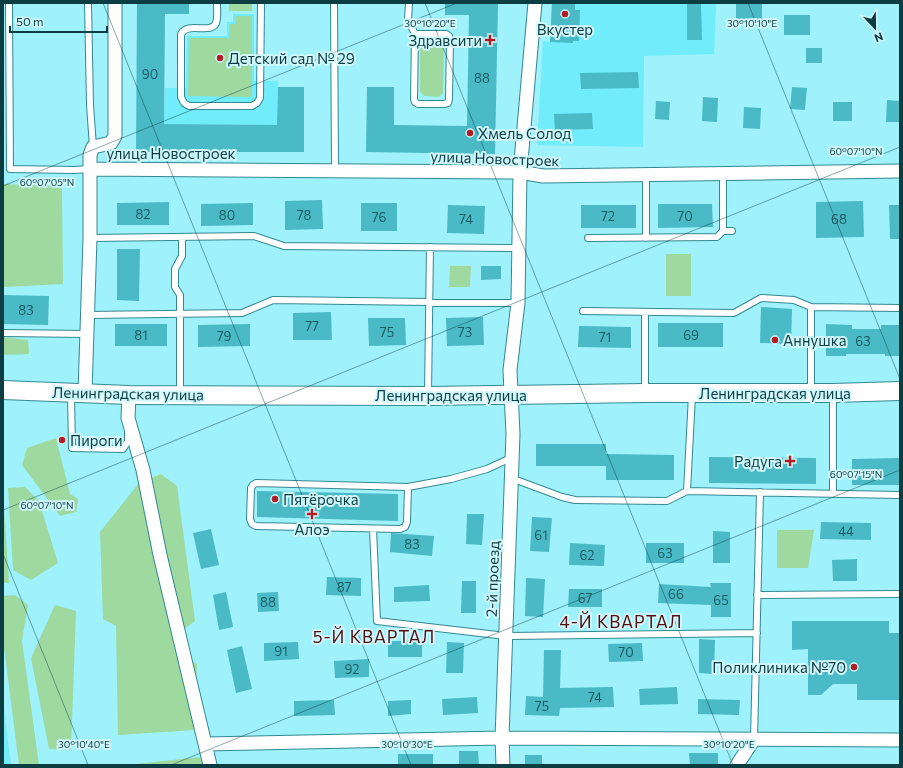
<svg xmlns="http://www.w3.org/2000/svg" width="903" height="768" viewBox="0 0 903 768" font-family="Commissioner,sans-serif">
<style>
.built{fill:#70ecfa}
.green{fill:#9ed9a0}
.building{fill:#4abac7}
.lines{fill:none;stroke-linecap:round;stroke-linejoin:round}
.lane-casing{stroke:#338891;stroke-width:8}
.street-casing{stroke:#338891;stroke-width:15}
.secondary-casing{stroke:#338891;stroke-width:20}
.lane{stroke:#fff;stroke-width:6}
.street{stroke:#fff;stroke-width:13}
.secondary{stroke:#fff;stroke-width:18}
.ticks{fill:none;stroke:#0b3d42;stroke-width:1;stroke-opacity:0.45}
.poi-dot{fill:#b01e24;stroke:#d0f7fc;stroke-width:1.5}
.labels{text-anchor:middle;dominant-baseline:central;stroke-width:4;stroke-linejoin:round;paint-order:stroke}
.number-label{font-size:13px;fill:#1b5c63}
.poi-label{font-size:15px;fill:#0b3d42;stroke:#d0f7fc;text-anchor:start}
.street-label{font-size:15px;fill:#0b3d42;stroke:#d0f7fc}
.quarter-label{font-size:17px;letter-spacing:1px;fill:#520e0f;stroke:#d0f7fc}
.ticks-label{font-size:10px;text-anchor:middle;fill:#0b3d42;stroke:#d0f7fc;stroke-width:4;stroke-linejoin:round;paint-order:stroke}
</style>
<rect width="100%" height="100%" fill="#9ff1fb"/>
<path class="built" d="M552,3H716L714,54L644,56L643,147L537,145L543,41L550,42Z
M233,14H254V81H278L277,125L164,124L165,88H186L187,36H227V22H233Z
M3,701L11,765H3Z"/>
<path class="green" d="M229,3H252V11H229Z
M235,16H252V97L188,96L189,38H229V24H235Z
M424,41H440L444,46L443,93L439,97L424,96L420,92V45Z
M3,184L62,186L63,284L3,287Z
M666,254H691V296H666Z
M450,266H471L470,287H449Z
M3,337L28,340L29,354L3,355Z
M56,438L70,494L78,499L76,512L60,516L22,465L27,448Z
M161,474L177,486L195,621L183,630L184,656L197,664L194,730L118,735L116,626L103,619L100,532L139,483Z
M25,487L39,501L58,563L31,580L13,570L8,488Z
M3,491L9,583H3Z
M777,530H814L808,568H777Z
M15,595L28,605L22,641L39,765H19L3,639V596Z
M55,605L76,611L71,750L49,749L31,658Z
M200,757L203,765H127Z"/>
<path class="building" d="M137,3H189V14H165L164,124L277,125L278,87H304V152H136Z
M445,3H498L495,154L366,152L367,87H394V125L467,126L469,15H445Z
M552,3H575V10H580L579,41H573V43L550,42Z
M687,3H701L702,40H687Z
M736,3H762V21L736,20Z
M784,15H810V35H784Z
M806,48H822V63H806Z
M638,72L639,88L581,89L580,73Z
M792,87L807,88L805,110L790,109Z
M703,97L718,98L717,122L702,121Z
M887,100L900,101V122H886Z
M656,101L670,102L669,120L655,119Z
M833,102H852V121H833Z
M744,107L761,108L760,129L743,128Z
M592,113L593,129L555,130L554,114Z
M322,200L323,229L285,230V201Z
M863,201L864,237L816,238V202Z
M169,202V225H117V203Z
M253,203V225L201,226V204Z
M361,203H397V231H361Z
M658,204H712L713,227L658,228Z
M448,205L485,206L484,234L447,233Z
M581,205H636V228H581Z
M889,205H900V239H890Z
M117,249H140L139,301L117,300Z
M481,266H501V279L481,280Z
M3,295L49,296L48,325L3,324Z
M761,307L792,309L791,344L760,343Z
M331,312L332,340H293V313Z
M483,317L484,345L447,346L446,318Z
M368,318H405L406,345L369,346Z
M658,323H723V347H658Z
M115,324H167V346H115Z
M250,324V346L198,347V325Z
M826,324L852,325V329H881V325H900V356H885V354H846V356H826Z
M579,326L631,327V348L578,347Z
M536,444H606V454L674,455V480H606V466H536Z
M709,457L816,458V484L709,483Z
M900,458V485H852V459Z
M257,491L398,494V521L257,517Z
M467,514H484L482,545L466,544Z
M532,517L552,518L549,552L530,551Z
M821,522L871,523V540L820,539Z
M211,529L219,565L201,569L193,533Z
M713,531L730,532V563H713Z
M391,533L434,536L432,556L390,552Z
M570,543L605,545L604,566L569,565Z
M646,543H684V563H646Z
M857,559V581H833L832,560Z
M327,577L361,578V596L326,595Z
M526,578L545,579L543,617L525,616Z
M462,581H476V613H461Z
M710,583H731V617H711V605L658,603L659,584L711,587Z
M429,585L430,601L394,602V587Z
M569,589H602V607H568Z
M226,592L233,627L219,630L213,595Z
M278,592L279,611L258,612L257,593Z
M792,621H889V633H900V700H857V684H833L821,695H808V649L792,650Z
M699,639L715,640L714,674L699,673Z
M388,641H422V657H388Z
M298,642L299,659L264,661V643Z
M447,642L464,643L463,673H446Z
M642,643L643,661L609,662L608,644Z
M242,646L252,689L236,693L227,650Z
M544,650H561L560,688L613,687L614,707L560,708L559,716L525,715L526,696L543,697Z
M369,659V677L335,678L334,661Z
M677,687L678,704L640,705L639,689Z
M477,697L478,713L443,715L442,699Z
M698,699L740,700L739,715L698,714Z
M334,700L335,715L294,716V701Z
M411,700V714L388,716V701Z
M459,751H478L479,765H459Z
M689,753H718V765H690Z
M398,754H433V765H398Z
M525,755H542V765H525Z"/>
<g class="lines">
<defs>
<path id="lane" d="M9,3L10,169L74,170L90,169
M88,3L90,105L93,147
M217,3C217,9 218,17 216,23C211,35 188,21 181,34V97L184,103L189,106H252L257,103L260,98L261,3
M334,3L335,170
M409,3L408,20L415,34L414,99L415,102L418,104H444L448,103L449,99L450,40L449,36L446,34H415
M723,174V231
M646,175V238
M90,238L254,236L284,246L519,248
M588,238L717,237L723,231H732
M583,311L734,313L761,298L794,300L811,307L900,308
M645,312V392
M88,315L242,313L273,300L518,303
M3,333L87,334
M811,391V307
M180,394V295L175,287V269L182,256V237
M428,394L430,247
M71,395L72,448L123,449L128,441V434
M511,478L562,497L575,500L667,501L687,491L900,495
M408,487L407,522L405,527L400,529L256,526L252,524L250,519L251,488L253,485L256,483L408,487L451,479L487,469L511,458
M687,491L692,395
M833,494V395
M373,529L377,621L506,636L757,633
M757,595L900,594
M754,739L760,492"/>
<path id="street" d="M90,169L520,172L543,176L900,171
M85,393L90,238V155L93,147L111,143L115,136V3
M129,395L128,418L143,470L160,555L210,765
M205,744L502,738L900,740
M503,765L502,738L513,434L510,370L518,303L520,172L535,3
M737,765L754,739"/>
<path id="secondary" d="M3,390L129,395L428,396L645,393H833L900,391"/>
</defs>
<use href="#lane" class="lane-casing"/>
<use href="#street" class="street-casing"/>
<use href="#secondary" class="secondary-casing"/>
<use href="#lane" class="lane"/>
<use href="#street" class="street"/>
<use href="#secondary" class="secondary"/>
</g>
<path class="ticks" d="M103,3L411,765M425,3L733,765M748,3L900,379M3,186L457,3M3,510L900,147M3,554L88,765M171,765L900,470"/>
<g class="poi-dot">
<circle cx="565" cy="14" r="4"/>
<path d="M488 34h4v4h4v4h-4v4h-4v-4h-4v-4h4z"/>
<circle cx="220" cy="58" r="4"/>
<circle cx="470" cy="133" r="4"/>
<circle cx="775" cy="340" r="4"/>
<circle cx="62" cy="440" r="4"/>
<path d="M788 455h4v4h4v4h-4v4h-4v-4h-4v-4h4z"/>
<circle cx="275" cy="499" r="4"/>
<path d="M310 508h4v4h4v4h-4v4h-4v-4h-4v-4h4z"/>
<circle cx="854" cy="667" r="4"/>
</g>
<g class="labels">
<g class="number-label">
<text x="150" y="74">90</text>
<text x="482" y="78">88</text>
<text x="143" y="214">82</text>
<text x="227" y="215">80</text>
<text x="304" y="215">78</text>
<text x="608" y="216">72</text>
<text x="685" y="216">70</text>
<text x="379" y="217">76</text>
<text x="466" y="219">74</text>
<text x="839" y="219">68</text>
<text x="26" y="310">83</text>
<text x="312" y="326">77</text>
<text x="387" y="332">75</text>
<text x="465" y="332">73</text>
<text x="141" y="335">81</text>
<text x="691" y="335">69</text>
<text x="224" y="336">79</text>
<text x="605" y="337">71</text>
<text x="863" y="341">63</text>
<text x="846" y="531">44</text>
<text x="541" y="535">61</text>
<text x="412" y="544">83</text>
<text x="665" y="553">63</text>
<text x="587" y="555">62</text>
<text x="344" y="587">87</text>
<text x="676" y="594">66</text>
<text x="585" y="598">67</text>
<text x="721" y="600">65</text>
<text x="268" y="602">88</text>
<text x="281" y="651">91</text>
<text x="626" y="652">70</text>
<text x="352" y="669">92</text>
<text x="595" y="697">74</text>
<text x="542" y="706">75</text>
</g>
<g class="poi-label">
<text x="565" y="29" text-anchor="middle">Вкустер</text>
<text x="482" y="40" text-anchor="end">Здравсити</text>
<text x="228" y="58">Детский сад № 29</text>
<text x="478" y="133">Хмель Солод</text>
<text x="783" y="340">Аннушка</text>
<text x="70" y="440">Пироги</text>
<text x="782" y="461" text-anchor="end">Радуга</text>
<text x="283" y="499">Пятёрочка</text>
<text x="312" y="529" text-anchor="middle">Алоэ</text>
<text x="846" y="667" text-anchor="end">Поликлиника №70</text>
</g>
<g class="street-label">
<text x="171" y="153">улица Новостроек</text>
<text transform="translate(495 158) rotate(2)">улица Новостроек</text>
<text transform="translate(128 393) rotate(1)">Ленинградская улица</text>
<text x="775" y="393">Ленинградская улица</text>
<text x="451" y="395">Ленинградская улица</text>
<text transform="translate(492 579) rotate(-88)">2-й проезд</text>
</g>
<g class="quarter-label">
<text x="621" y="621">4-Й КВАРТАЛ</text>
<text x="374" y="636">5-Й КВАРТАЛ</text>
</g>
</g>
<g class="ticks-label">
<text x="430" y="27">30°10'20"E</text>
<text x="752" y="27">30°10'10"E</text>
<text x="856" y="155">60°07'10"N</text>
<text x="47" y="186">60°07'05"N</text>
<text x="856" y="478">60°07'15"N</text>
<text x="47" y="509">60°07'10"N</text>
<text x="84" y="748">30°10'40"E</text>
<text x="407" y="748">30°10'30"E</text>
<text x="729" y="748">30°10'20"E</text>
</g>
<rect width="903" height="768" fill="none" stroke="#0b3d42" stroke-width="8"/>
<g transform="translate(875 28) rotate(158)" stroke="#d0f7fc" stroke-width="3" paint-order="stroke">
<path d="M0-3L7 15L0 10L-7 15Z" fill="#0b3d42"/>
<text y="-6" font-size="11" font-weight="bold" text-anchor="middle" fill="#0b3d42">N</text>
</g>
<path d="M10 26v6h97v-6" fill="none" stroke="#0b3d42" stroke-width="2"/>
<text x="16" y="26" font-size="12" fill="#0b3d42" stroke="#d0f7fc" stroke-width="3" paint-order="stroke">50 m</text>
</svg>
